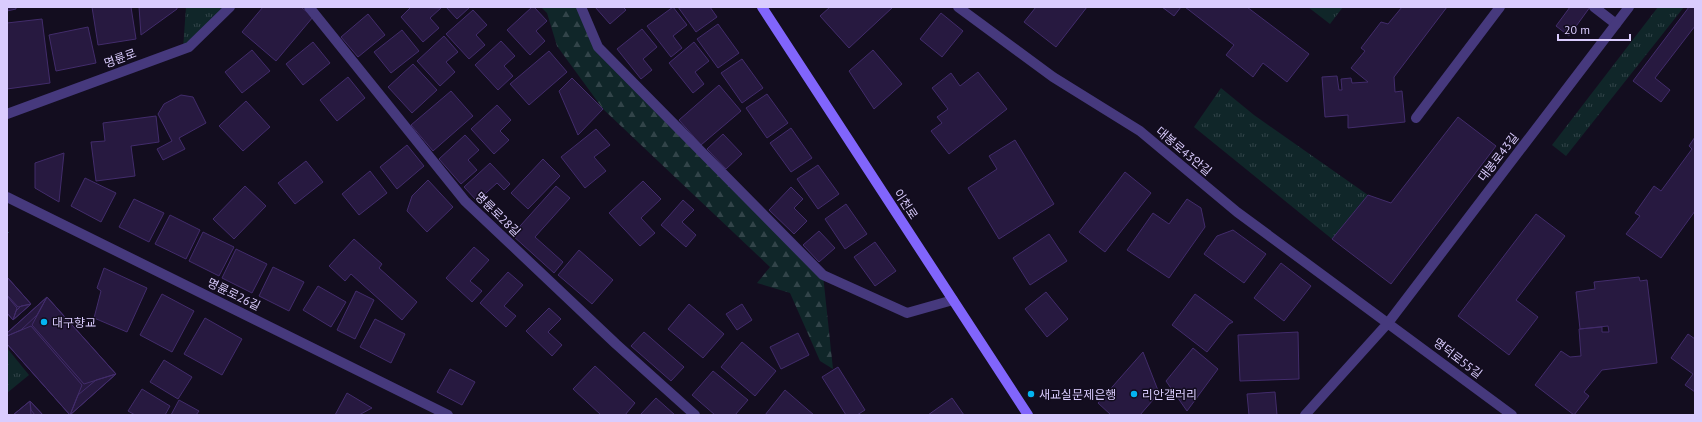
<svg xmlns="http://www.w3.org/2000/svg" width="1702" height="422" viewBox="0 0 1702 422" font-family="'PT Sans','Noto Sans KR',sans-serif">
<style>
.grass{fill:url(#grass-tufts)}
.forest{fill:url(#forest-firs)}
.building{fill:#271940;stroke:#422c6b}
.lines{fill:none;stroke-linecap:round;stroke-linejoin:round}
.path{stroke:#30a2ae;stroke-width:2.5;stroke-dasharray:2 3;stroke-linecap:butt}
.service{stroke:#46397d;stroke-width:10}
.pedestrian{stroke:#46397d;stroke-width:10}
.minor{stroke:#46397d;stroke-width:10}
.tertiary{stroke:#46397d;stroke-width:10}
.secondary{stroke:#8165fc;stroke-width:10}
.poi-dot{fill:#04b4f1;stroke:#130d1f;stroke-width:1.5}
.labels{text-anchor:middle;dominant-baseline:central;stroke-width:3;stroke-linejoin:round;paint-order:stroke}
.street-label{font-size:12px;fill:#daccfe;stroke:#130d1f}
.poi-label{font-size:12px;fill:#daccfe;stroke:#130d1f;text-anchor:start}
</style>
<defs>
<pattern id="grass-tufts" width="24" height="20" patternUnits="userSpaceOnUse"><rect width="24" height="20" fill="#102629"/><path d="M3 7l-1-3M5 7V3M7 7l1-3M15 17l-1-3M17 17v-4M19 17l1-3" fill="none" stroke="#324449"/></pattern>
<pattern id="forest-firs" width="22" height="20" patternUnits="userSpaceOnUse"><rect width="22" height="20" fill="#102629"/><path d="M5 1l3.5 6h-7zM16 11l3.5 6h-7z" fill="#324449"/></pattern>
</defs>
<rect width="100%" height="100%" fill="#130d1f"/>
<path class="grass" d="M186,7H230L183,49Z
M1308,7H1343L1330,24Z
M1658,7H1684L1566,156L1552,145Z
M1221,88L1254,115L1368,195L1332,239L1194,127Z
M7,348L29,375L7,393Z"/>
<path class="forest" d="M541,7H581L598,47L823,275L833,369L820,361L790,293L757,283L770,267L603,109L557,46L547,13Z"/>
<path class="building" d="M7,7H16V9L7,11Z
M92,7H131L136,39L98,45Z
M139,7H177V9L141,35Z
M263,7H301L313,17L276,61L242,32Z
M411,7L441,8L430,18L439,28L423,42L401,17Z
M446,7H470L457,19Z
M532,7H534L547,21L536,31L545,41L530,55L507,30Z
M595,7H623L626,10L610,24Z
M673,7L687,25L673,36L682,48L671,57L647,26Z
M678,7H710L717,17L696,32Z
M830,7H893L849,48L820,16Z
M1036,7H1087L1056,47L1024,22Z
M1162,7H1181L1174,16Z
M1185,7H1247L1309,54L1287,82L1263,63L1253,77L1226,55L1234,45Z
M1402,7H1447L1394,77L1395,92L1402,91L1405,122L1348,128V115L1325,117L1322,77L1337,76L1339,90H1342L1341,79L1351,78L1352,83L1368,82L1351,68L1365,51L1361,48L1381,22L1388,24Z
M1570,7H1590L1569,36L1556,26Z
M1689,7H1695V26L1655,78L1670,90L1661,102L1633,81Z
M473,10L487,25L476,35L485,45L469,59L446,34Z
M941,13L963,31L942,57L920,39Z
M368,14L385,35L358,57L341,37Z
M42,19L50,83L7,89V23Z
M718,24L739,53L718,68L697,39Z
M88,27L96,63L56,71L49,35Z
M642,29L657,47L643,59L652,70L641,79L617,49Z
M402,30L419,51L391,73L374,52Z
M444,36L458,52L446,62L455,72L440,86L417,61Z
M501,41L515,56L504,66L513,76L498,90L475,65Z
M313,42L330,63L303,85L286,64Z
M694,42L709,61L695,72L704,84L693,93L669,63Z
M252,50L270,71L242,93L225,72Z
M873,50L902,84L874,109L849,71Z
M549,51L567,72L529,105L510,84Z
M742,59L763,88L742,103L721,73Z
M413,64L437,90L412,113L388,87Z
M978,72L1007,109L949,154L931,131L942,123L937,117L948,109L932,88L951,73L960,86Z
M348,77L365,98L337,121L320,100Z
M572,78L603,109L578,135L559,91Z
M719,85L741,111L701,145L679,120Z
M451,91L473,116L433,151L411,125Z
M767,94L788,123L767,138L746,108Z
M181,95L193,97L206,123L179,138L185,149L163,160L157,149L172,141L158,114L164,104Z
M246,101L270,127L243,151L219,126Z
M497,105L511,120L500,131L509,140L494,154L471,129Z
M156,116L159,142L131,146L135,176L96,181L91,142L105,141L103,123Z
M1458,117L1496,146L1391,284L1332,239L1368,195L1391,203Z
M791,128L812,158L791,172L770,143Z
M596,129L610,145L594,157L606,171L585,188L561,157Z
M723,134L742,154L726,169L707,149Z
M465,135L479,150L468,160L477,170L461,184L439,159Z
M1695,137V211L1661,258L1626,234L1640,216L1635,213L1654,186L1661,191L1692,149L1689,146Z
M1015,140L1054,204L999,239L968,188L997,169L989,156Z
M407,145L424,166L397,189L380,167Z
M64,153L59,202L35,188V163Z
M543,159L560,176L528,209L511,193Z
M306,161L323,182L295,204L278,183Z
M490,163L510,184L504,190L497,183L477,201L464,187Z
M818,165L839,194L818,209L797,179Z
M370,171L387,193L359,215L342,194Z
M1125,172L1151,193L1105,252L1079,232Z
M85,178L116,193L101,222L71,206Z
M428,180L453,207L427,232L407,211L412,196Z
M643,181L661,199L641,218L655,233L640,246L609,213Z
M245,186L266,206L234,239L213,219Z
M556,186L570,198L535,237L563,262L554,273L512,235Z
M791,187L803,199L794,208L807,221L794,234L769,210Z
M134,199L164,213L149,242L119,227Z
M1187,199L1201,208L1205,227L1169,278L1127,250L1153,213L1169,224Z
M683,200L694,210L682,222L696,235L686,247L661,225Z
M846,204L867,234L845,249L825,219Z
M1536,214L1565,236L1516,300L1538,317L1509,355L1458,316Z
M170,215L200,230L186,259L155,244Z
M1233,230L1266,254L1244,283L1204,254L1217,236Z
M819,231L835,248L819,262L803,245Z
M203,232L234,247L219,276L189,261Z
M1049,234L1067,261L1030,285L1013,258Z
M354,239L382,264L379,268L417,302L402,320L351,274L345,281L329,266Z
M875,242L896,271L875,286L854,257Z
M474,247L489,260L470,281L482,291L472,302L446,278Z
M236,249L267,264L252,293L222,278Z
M579,250L613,280L592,304L558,275Z
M1281,263L1311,286L1284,321L1254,298Z
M273,267L304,282L289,311L259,296Z
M104,268L147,288L127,332L94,318L101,291L97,288Z
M508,272L523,285L504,306L516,316L506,327L480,303Z
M7,277L31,304L13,320L7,313Z
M7,277L31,304L18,307L7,295Z
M1639,277L1640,281L1647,280L1657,363L1602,370L1584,392L1589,396L1574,415L1535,385L1561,351L1570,357L1581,356L1579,329L1602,327V332H1609L1608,326L1580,329L1576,292L1595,289L1594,282Z
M318,286L346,302L331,327L303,310Z
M356,291L374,300L355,339L337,330Z
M1046,292L1068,319L1047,337L1025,309Z
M162,294L194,311L172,352L140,335Z
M1195,294L1233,322L1229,324L1207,352L1172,325Z
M7,296L17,308L13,320L7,313Z
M47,297L116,374L70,415L7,344V333Z
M47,297L116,374L84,384L32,325Z
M47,297L37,315L21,330L7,336V333Z
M31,304L13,320L16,311L21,306Z
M689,304L724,334L703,358L668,329Z
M742,304L752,320L737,330L726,314Z
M549,308L561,319L548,332L562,345L552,356L526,331Z
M205,318L242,339L222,375L184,354Z
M375,319L405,334L391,363L360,347Z
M31,326L82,385L70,415L7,344V336Z
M644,332L684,367L671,381L631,346Z
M1298,332L1299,379L1240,381L1238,335Z
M798,333L809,355L781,369L770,347Z
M1688,334L1695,339V392L1685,385L1693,374L1671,358Z
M742,342L776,371L755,396L721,367Z
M1193,348L1218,369L1187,411L1166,381Z
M1143,352L1159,393L1140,415H1111L1098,403Z
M164,360L192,377L178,399L150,382Z
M595,366L635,403L625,415H601L573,389Z
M838,367L865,410L857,415H846L822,377Z
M450,369L475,382L462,405L437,392Z
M713,371L748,400L735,415H715L692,395Z
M116,374L70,415L78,395L96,380Z
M142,389L170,406L165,415H135L128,411Z
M785,390L814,415H765Z
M1275,392L1277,415H1249L1247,394Z
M347,393L372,408L359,415H335Z
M656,398L675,415H640Z
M952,398L964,415H928Z
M179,400L199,411L196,415H171Z
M30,401L43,415H13Z
M30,401L31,415H13Z
M30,401L43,415H35L31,410Z"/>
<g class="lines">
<path class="path" d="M7,232V233"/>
<path class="service" d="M1594,7L1616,24"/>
<path class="pedestrian" d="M581,7L598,47L823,275L907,313L953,300"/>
<path class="minor" d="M309,7L465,201L616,344L695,415
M958,7L1053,77L1140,131L1237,212L1512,415
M1416,118L1500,7
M1305,415L1388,323L1629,7"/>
<path class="tertiary" d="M7,114L189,47L230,7
M7,197L448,415"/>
<path class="secondary" d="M762,7L1028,415"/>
</g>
<g class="poi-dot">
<circle cx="44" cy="322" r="4"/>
<circle cx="1031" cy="394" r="4"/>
<circle cx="1134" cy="394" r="4"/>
</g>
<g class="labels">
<g class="street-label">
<text transform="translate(120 58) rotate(-20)">명륜로</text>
<text transform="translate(1184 151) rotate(40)">대봉로43안길</text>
<text transform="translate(1498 157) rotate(-52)">대봉로43길</text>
<text transform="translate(906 204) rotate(57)">이천로</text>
<text transform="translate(498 214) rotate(44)">명륜로28길</text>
<text transform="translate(234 294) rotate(26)">명륜로26길</text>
<text transform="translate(1458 358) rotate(37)">명덕로55길</text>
</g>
<g class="poi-label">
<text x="52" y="322">대구향교</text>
<text x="1039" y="394">새교실문제은행</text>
<text x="1142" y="394">리안갤러리</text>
</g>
</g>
<rect width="1702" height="422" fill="none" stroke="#daccfe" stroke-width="16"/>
<path d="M1558 34v6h72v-6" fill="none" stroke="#daccfe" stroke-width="2"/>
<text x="1564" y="34" font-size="12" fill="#daccfe" stroke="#130d1f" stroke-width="3" paint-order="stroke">20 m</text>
</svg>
